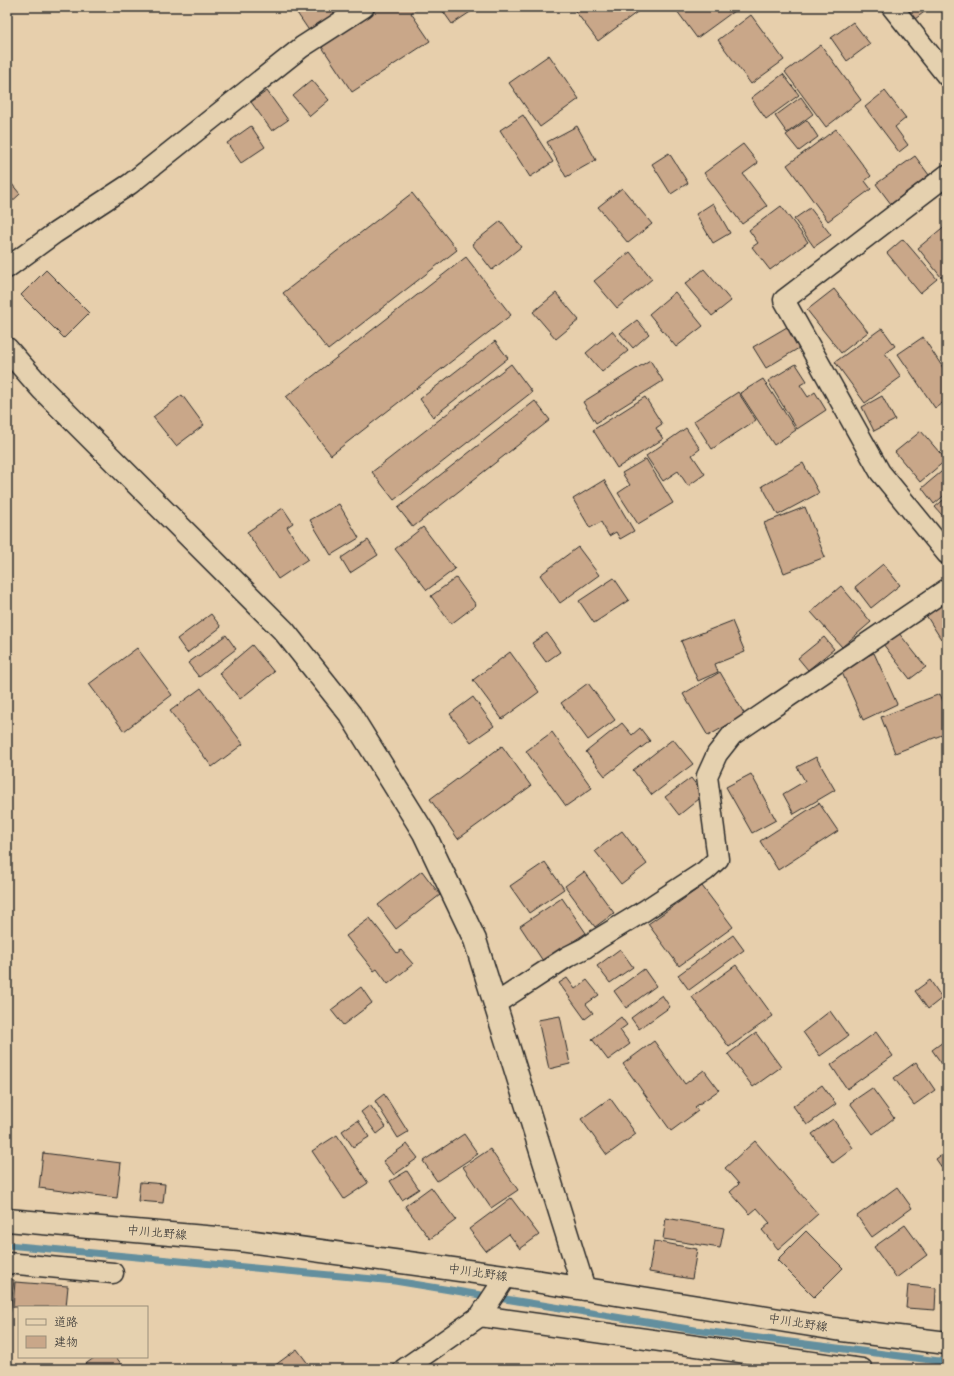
<svg xmlns="http://www.w3.org/2000/svg" width="954" height="1376" viewBox="0 0 954 1376" font-family="'Balsamiq Sans','Klee One',sans-serif">
<style>
.lines{fill:none;stroke-linecap:round;stroke-linejoin:round}
.stream{stroke:#638f9e;stroke-width:7}
.building{fill:#c9a789;stroke:#2b2b2b}
.street-casing{stroke:#2b2b2b;stroke-width:23}
.secondary-casing{stroke:#2b2b2b;stroke-width:25}
.street{stroke:#e5d1af;stroke-width:20}
.secondary{stroke:#e5d1af;stroke-width:22}
.labels{text-anchor:middle;dominant-baseline:central;stroke-width:3.5;stroke-linejoin:round;paint-order:stroke}
.street-label{font-size:12px;fill:#2b2b2b;stroke:#e5d1af}
</style>
<rect width="100%" height="100%" fill="#e7cfac"/>
<filter id="ink" filterUnits="userSpaceOnUse"><feTurbulence type="fractalNoise" baseFrequency=".025" numOctaves="2"/><feDisplacementMap in="SourceGraphic" scale="8" xChannelSelector="R" yChannelSelector="G"/><feConvolveMatrix kernelMatrix="1 2 1 2 8 2 1 2 1" color-interpolation-filters="sRGB"/></filter>
<g filter="url(#ink)">
<g class="lines">
<path class="stream" d="M7,1245L395,1281L695,1330L947,1362"/>
</g>
<path class="building" d="M293,7H346L310,32Z
M377,7H420L411,13L430,41L352,92L320,44Z
M440,7H478L452,24Z
M572,7H644L598,41Z
M674,7H731L734,11L697,38Z
M906,7H931L915,19Z
M751,15L784,60L751,84L718,40Z
M853,22L870,44L847,61L831,38Z
M821,45L861,100L826,127L785,72Z
M549,55L579,99L540,127L509,83Z
M783,74L799,95L766,119L751,98Z
M312,80L329,100L310,116L293,96Z
M267,91L288,120L272,131L251,102Z
M885,91L906,118L895,127L908,145L899,152L865,107Z
M801,97L813,114L787,133L775,116Z
M523,115L553,162L530,177L500,130Z
M807,120L818,137L799,151L786,135Z
M251,126L265,147L241,163L227,143Z
M577,126L596,160L566,177L547,142Z
M836,129L871,176L865,181L871,189L828,221L787,165Z
M743,144L758,163L743,174L767,206L742,224L704,173Z
M669,153L688,183L671,194L652,164Z
M915,156L929,175L891,204L876,184Z
M7,178L20,194L7,206Z
M622,188L652,224L628,243L598,207Z
M412,193L457,250L328,350L283,293Z
M713,203L730,233L713,243L696,214Z
M781,206L808,242L770,270L752,247L758,243L749,230Z
M810,208L831,235L814,247L794,219Z
M501,221L521,247L492,270L472,244Z
M947,224V272L941,277L918,248Z
M903,239L937,279L920,293L887,253Z
M630,252L652,279L617,308L594,281Z
M466,257L511,315L331,455L286,397Z
M704,269L731,301L712,316L685,284Z
M46,270L89,313L64,338L21,295Z
M834,289L868,332L841,353L807,310Z
M675,292L703,326L676,347L649,314Z
M556,293L579,320L556,339L533,312Z
M637,320L649,334L633,348L620,333Z
M787,327L799,348L766,368L753,347Z
M882,328L895,346L885,353L901,377L865,403L835,362Z
M612,331L628,351L602,372L586,353Z
M923,337L947,374V400L935,408L898,354Z
M495,341L508,358L433,417L420,399Z
M650,360L663,381L596,423L583,402Z
M511,364L532,392L394,500L372,472Z
M796,364L807,381L800,385L808,397L815,392L826,410L797,429L768,381Z
M763,379L796,430L774,445L740,393Z
M738,392L756,420L712,449L694,421Z
M182,395L204,425L176,446L153,417Z
M882,396L895,420L874,431L862,407Z
M645,397L662,424L656,428L663,439L617,468L593,430Z
M535,401L550,420L413,527L398,508Z
M686,428L700,449L692,455L705,474L688,486L678,471L663,481L646,456Z
M921,431L946,460L920,482L895,452Z
M646,459L673,503L638,524L618,493L630,485L622,473Z
M803,463L819,493L778,515L762,486Z
M947,467V493L934,504L922,488Z
M604,480L634,531L620,539L616,532L609,536L601,522L590,528L573,499Z
M947,497V521L935,507Z
M339,504L359,538L331,555L310,520Z
M805,507L825,557L784,573L764,523Z
M283,508L293,523L287,527L308,559L278,579L247,532Z
M423,527L455,569L427,590L395,549Z
M368,540L378,555L350,573L341,558Z
M578,547L599,575L560,603L540,575Z
M883,564L900,585L871,608L855,587Z
M456,578L476,605L451,624L431,596Z
M614,578L629,600L594,623L579,601Z
M841,586L871,622L842,647L811,612Z
M947,598V642L944,637L941,639L924,612Z
M211,614L221,627L187,653L177,639Z
M732,621L745,652L715,664L718,672L698,681L681,641Z
M898,632L926,667L910,679L883,644Z
M547,633L560,652L546,662L532,643Z
M226,635L236,649L199,677L188,663Z
M824,637L834,649L808,670L798,658Z
M252,645L274,672L240,699L219,673Z
M137,648L172,695L124,731L89,684Z
M510,652L539,692L502,719L473,680Z
M874,653L897,704L863,720L840,668Z
M720,672L745,715L708,736L683,694Z
M588,683L615,720L588,740L561,703Z
M201,688L243,744L212,767L170,711Z
M940,694L947,710V733L895,753L881,717Z
M473,697L494,726L471,742L450,714Z
M622,723L632,735L640,728L650,741L605,776L586,752Z
M552,732L592,788L566,806L526,751Z
M673,739L693,764L652,795L633,770Z
M502,746L531,786L458,839L430,799Z
M816,757L835,790L794,814L783,794L805,781L797,767Z
M751,774L776,820L752,833L726,787Z
M691,778L704,795L679,815L665,797Z
M819,803L838,831L778,870L760,841Z
M622,831L647,864L621,884L595,851Z
M545,862L564,889L529,913L510,886Z
M422,871L440,895L396,929L378,905Z
M584,872L614,913L595,927L565,886Z
M702,886L733,927L679,966L648,924Z
M562,898L586,933L543,961L520,926Z
M370,918L397,953L401,950L413,964L388,984L377,969L374,971L346,936Z
M733,935L744,950L689,990L678,975Z
M620,949L633,967L610,983L597,966Z
M736,965L773,1016L729,1047L692,997Z
M644,969L656,986L626,1008L614,991Z
M567,978L575,989L587,980L599,995L586,1004L593,1013L585,1019L559,983Z
M930,980L942,998L928,1009L915,991Z
M361,987L372,1003L343,1025L331,1010Z
M662,995L670,1007L639,1029L631,1018Z
M830,1011L848,1036L820,1056L803,1032Z
M560,1016L570,1064L549,1069L538,1020Z
M621,1017L627,1025L620,1030L630,1044L608,1060L592,1039Z
M876,1032L893,1056L847,1089L831,1065Z
M756,1033L781,1067L753,1087L728,1054Z
M947,1039V1071L932,1050Z
M654,1041L685,1084L704,1070L719,1090L695,1107L698,1111L671,1131L623,1064Z
M916,1062L935,1090L914,1105L894,1078Z
M822,1085L836,1104L807,1125L793,1106Z
M872,1088L894,1118L873,1134L850,1103Z
M384,1094L408,1132L398,1138L375,1101Z
M610,1098L636,1134L607,1155L581,1119Z
M370,1105L386,1127L377,1134L361,1112Z
M833,1119L853,1148L833,1163L812,1134Z
M358,1120L369,1137L353,1147L342,1131Z
M464,1134L478,1154L437,1181L423,1161Z
M337,1135L368,1183L344,1199L312,1151Z
M755,1141L818,1214L778,1249L762,1230L770,1223L757,1208L750,1214L730,1192L739,1184L725,1168Z
M407,1144L418,1158L394,1175L383,1161Z
M490,1149L518,1190L491,1208L463,1167Z
M947,1151V1175L936,1159Z
M43,1153L121,1163L117,1198L39,1188Z
M407,1171L419,1189L402,1200L390,1181Z
M140,1182L165,1184L163,1203L138,1201Z
M431,1187L456,1220L430,1239L405,1206Z
M897,1187L912,1208L872,1237L857,1216Z
M511,1198L539,1235L520,1249L509,1234L486,1251L469,1229Z
M666,1218L724,1228L720,1248L663,1239Z
M905,1225L927,1255L896,1278L874,1247Z
M806,1231L843,1268L814,1297L777,1260Z
M654,1241L697,1249L692,1279L649,1272Z
M7,1279L14,1280L10,1312H7Z
M15,1282L68,1286L66,1307H13Z
M908,1285L936,1288L935,1310L906,1308Z
M297,1349L312,1369H270Z
M95,1357H116L125,1369H79Z"/>
<g class="lines">
<defs>
<path id="street" d="M892,7L947,76
M947,175L784,300L880,472L947,554
M7,268L55,233L130,184L302,47L364,7
M495,1004L567,957L585,948L598,939L644,911L705,871L718,859L707,776L717,754L732,735L947,589
M7,1263L113,1273
M480,1316L862,1369
M404,1369L480,1316L501,1284L504,1276"/>
<path id="secondary" d="M7,349L43,390L284,631L350,714L424,833L475,940L584,1289
M7,1220L240,1240L504,1276L842,1330L947,1343"/>
</defs>
<use href="#street" class="street-casing"/>
<use href="#secondary" class="secondary-casing"/>
<use href="#street" class="street"/>
<use href="#secondary" class="secondary"/>
</g>
</g>
<g class="labels">
<g class="street-label">
<text transform="translate(157 1233) rotate(5)">中川北野線</text>
<text transform="translate(478 1273) rotate(8)">中川北野線</text>
<text transform="translate(798 1323) rotate(9)">中川北野線</text>
</g>
</g>
<rect width="954" height="1376" fill="none" stroke="#e5d1af" stroke-width="24"/>
<rect x="12" y="12" width="930" height="1352" fill="none" stroke="#2b2b2b" stroke-width="1.5" filter="url(#ink)"/>
<rect x="18" y="1306" width="130" height="52" fill="#e5d1af" stroke="#9b8f7a"/>
<rect x="26" y="1319" width="20" height="6" fill="#e5d1af" stroke="#9b8f7a"/>
<text x="54" y="1326" font-size="12" fill="#2b2b2b">道路</text>
<rect x="26" y="1336" width="20" height="12" fill="#c9a789" stroke="#9b8f7a"/>
<text x="54" y="1346" font-size="12" fill="#2b2b2b">建物</text>
</svg>
